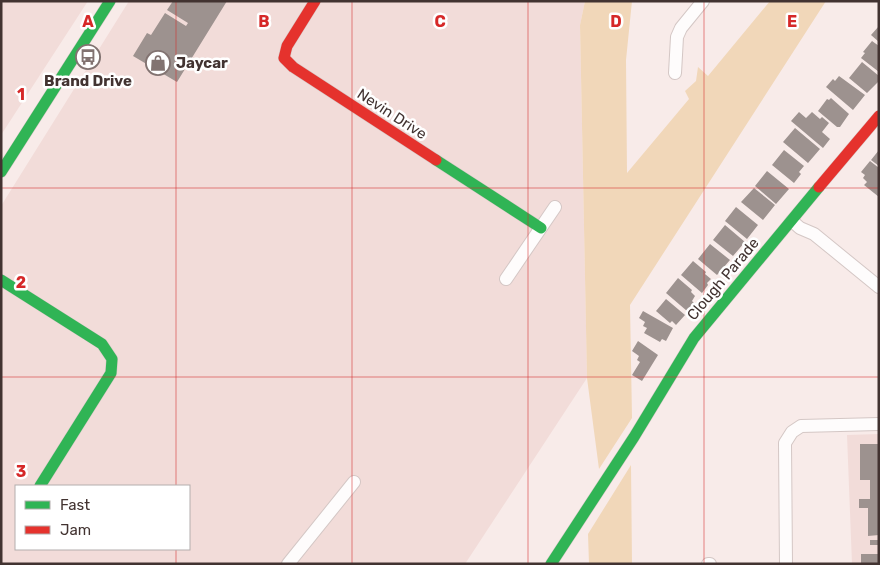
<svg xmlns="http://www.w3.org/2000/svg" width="880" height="565" viewBox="0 0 880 565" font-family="Rubik,sans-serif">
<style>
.built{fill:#f2dcd9;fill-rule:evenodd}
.green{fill:#f1d7b9}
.building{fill:#9d928f}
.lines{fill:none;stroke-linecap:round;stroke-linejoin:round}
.street-casing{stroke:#d4c7c5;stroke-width:14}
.fast-casing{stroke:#d4c7c5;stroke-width:12}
.jam-casing{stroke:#d4c7c5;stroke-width:12}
.street{stroke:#fefcfc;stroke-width:12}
.fast{stroke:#30b455;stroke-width:11}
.jam{stroke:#e5322d;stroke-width:11}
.grid{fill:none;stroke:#d62828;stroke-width:1;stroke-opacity:0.55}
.labels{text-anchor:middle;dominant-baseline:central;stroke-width:5;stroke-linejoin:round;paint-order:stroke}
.poi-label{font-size:15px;font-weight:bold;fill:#423331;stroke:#fff;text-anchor:start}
.street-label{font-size:15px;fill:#423331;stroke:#fff}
.grid-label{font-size:16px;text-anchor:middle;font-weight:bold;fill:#d62828;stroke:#fff;stroke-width:5;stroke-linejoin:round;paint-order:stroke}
</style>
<rect width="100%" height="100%" fill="#f8ebe9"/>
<path class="built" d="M1,1H88L1,135Z
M129,1H585L580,25L587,378L465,564H1V206ZM16,486H189V549H16Z
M879,434V564H852L847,435Z"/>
<path class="green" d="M585,1H632L626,60L627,173L689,99L685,91L696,81L698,67L708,76L770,1H826L630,305L632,418L599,469L587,378L580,25Z
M631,465L632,564H589L588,534Z"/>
<path class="building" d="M173,1H227L177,82L133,56L147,33L151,35L165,13L186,26L188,23L167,10Z
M879,26V42L871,35Z
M872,41L879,46V72L861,58L865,53L863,52Z
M862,62L879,76V81L867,93L849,78Z
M839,76L865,95L853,110L826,87L833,79L835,81Z
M831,98L849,114L840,127H837L818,111L827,99L829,100Z
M799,112L806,118L812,112L820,119L822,117L829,123L822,132L830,139L823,148L791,121Z
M795,128L820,149L808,163L783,142Z
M784,150L804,166L799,172L801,174L794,183L772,165Z
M879,150V166L871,160Z
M870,161L879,168V197L864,185L867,182L863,178L865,175L861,172Z
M767,171L789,189L776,204L755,186Z
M754,188L775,205L763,220L741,202Z
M736,207L758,225L747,239L725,221Z
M725,225L745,242L733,256L713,240Z
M710,244L730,260L717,275L698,259Z
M693,261L706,272L705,274L711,279L707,283L708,285L702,293L681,275Z
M678,278L692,290L691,292L695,296L692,301L694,303L687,311L666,293Z
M666,299L685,315L676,325L672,321L670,323L656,311Z
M643,311L673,328L666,341L662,339L660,342L644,333L647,328L643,326L645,322L639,318Z
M638,341L658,355L642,381L632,375L640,362L637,360L639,356L632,351Z
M860,444H879V535L868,536V508H859V499H870V480H860Z
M870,540H879V545H870Z
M861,554H879V564H861Z"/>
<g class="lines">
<defs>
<path id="street" d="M675,73L677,37L681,28L703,1
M792,221L800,228L814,234L879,287
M506,279L555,207
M288,564L354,482
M708,564H710
M786,564L785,443L792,432L801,426L879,424"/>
<path id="fast" d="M436,160L541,228
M1,172L110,1
M1,280L102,344L112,359L111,373L40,486
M551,564L634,437L694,338L819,187"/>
<path id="jam" d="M315,1L287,46L284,58L293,67L436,160
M819,187L879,116"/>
</defs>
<use href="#street" class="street-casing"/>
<use href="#fast" class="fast-casing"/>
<use href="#jam" class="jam-casing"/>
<use href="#street" class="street"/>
<use href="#fast" class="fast"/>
<use href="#jam" class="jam"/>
</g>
<path class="grid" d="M176,1V486M352,1V564M528,1V564M704,1V564M1,188H879M1,377H879M176,549V564"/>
<defs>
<symbol id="bus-ring" viewBox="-11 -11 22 22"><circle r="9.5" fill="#fff" stroke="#827371" stroke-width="1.5"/><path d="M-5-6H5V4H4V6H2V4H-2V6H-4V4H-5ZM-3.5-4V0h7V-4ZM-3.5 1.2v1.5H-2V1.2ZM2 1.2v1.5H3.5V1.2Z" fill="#827371"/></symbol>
<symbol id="shop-ring" viewBox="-11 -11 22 22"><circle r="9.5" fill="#fff" stroke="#827371" stroke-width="1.5"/><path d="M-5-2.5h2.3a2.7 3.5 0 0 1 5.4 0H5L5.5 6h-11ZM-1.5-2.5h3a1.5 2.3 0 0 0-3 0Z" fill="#827371"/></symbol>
</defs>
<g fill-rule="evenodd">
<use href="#bus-ring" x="74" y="43" width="28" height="28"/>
<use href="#shop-ring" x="144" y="49" width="28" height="28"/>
</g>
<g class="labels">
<g class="poi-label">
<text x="176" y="63">Jaycar</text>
<text x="88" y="81" text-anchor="middle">Brand Drive</text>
</g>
<g class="street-label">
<text transform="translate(392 114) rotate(33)">Nevin Drive</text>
<text transform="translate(723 279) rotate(-50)">Clough Parade</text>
</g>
</g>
<g class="grid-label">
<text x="88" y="27">A</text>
<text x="264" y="27">B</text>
<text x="440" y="27">C</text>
<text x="616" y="27">D</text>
<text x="792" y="27">E</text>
<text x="21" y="100">1</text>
<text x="21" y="288">2</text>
<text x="21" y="477">3</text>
</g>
<rect width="880" height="565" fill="none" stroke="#423331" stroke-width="5"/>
<rect x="15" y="485" width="175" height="65" fill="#ffffff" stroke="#b3adad"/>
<rect x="25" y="501" width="25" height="8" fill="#30b455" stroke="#b3adad"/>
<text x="60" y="510" font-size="15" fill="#423331">Fast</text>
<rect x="25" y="526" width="25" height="8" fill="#e5322d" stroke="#b3adad"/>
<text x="60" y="535" font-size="15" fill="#423331">Jam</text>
</svg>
